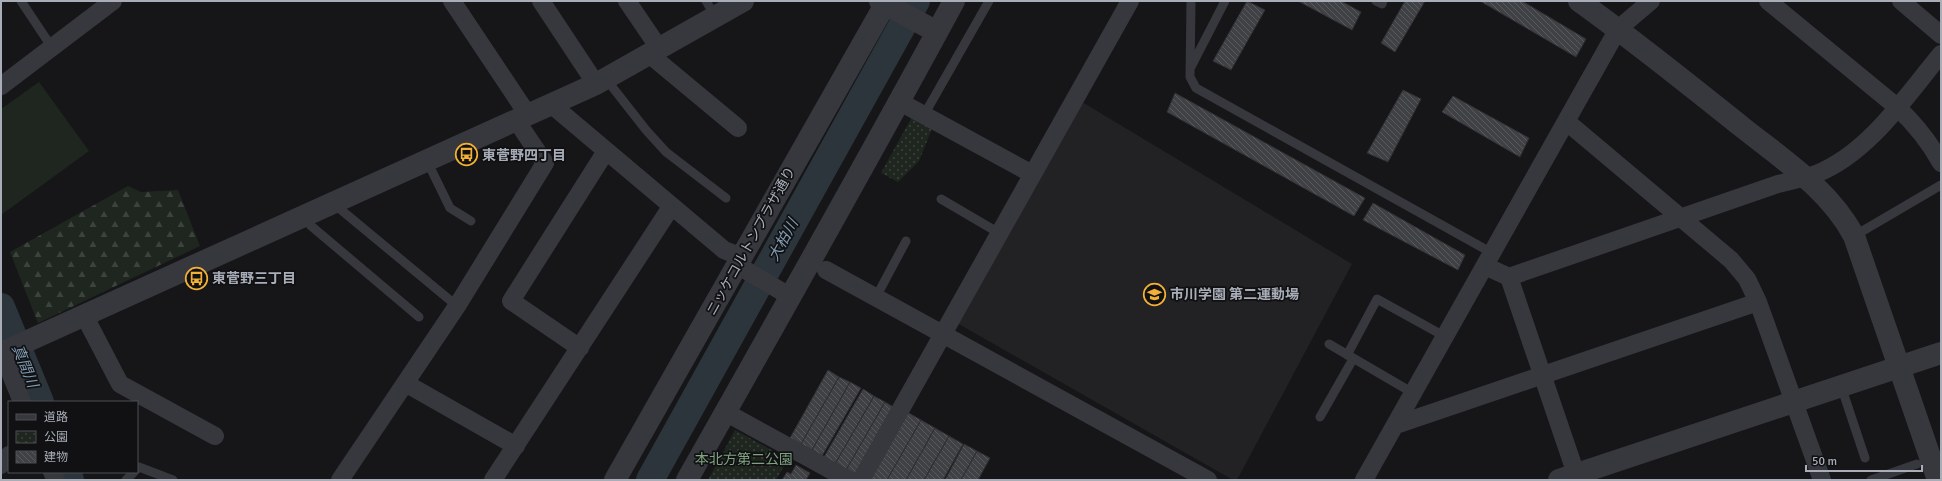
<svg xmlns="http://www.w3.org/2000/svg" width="1942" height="481" viewBox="0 0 1942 481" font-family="Signika,'Noto Sans JP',sans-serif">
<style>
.built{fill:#222225}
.grass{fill:#1e261f}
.forest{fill:url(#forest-firs)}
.park{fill:url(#park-dots)}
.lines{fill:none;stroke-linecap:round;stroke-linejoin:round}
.river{stroke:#2c353c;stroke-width:28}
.building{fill:url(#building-back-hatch);stroke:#303034}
.service{stroke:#37383d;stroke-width:9}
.minor{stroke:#37383d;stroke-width:18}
.tertiary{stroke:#37383d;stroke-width:22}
.labels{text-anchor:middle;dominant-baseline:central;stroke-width:3.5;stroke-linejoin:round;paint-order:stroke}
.poi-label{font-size:14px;font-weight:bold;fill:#a8adb8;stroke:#111113;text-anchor:start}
.street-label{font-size:14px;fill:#a8adb8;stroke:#111113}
.park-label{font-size:14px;fill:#7fa381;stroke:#111113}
.water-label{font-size:15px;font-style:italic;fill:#7f9bb3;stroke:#111113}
</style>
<defs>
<pattern id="forest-firs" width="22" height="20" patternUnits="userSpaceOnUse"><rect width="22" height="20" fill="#1e261f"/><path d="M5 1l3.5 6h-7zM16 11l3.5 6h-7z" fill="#3c433d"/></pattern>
<pattern id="park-dots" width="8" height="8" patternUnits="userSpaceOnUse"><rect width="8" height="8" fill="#1e261f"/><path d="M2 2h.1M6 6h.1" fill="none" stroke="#3c433d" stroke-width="1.8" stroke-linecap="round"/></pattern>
<pattern id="building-back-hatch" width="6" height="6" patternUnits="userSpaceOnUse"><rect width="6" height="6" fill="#404145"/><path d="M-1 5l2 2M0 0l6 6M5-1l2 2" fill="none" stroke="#595a5e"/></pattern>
</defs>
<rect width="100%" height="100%" fill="#161618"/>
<path class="built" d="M1082,102L1352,264L1237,480H1233L957,323Z"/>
<path class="grass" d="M39,82L89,151L1,215V109Z"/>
<path class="forest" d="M128,186L141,192L178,190L200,246L38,323L10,252Z"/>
<path class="park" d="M913,115L933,126L919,161L898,182L881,173Z
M735,430L788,459L776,480H708Z"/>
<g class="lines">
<path class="river" d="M1,307L40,402
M67,472L70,480
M650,480L916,1"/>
</g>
<path class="building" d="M1247,1L1265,10L1231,70L1213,61Z
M1298,1H1341L1361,12L1352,30Z
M1405,1H1425L1395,52L1381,43Z
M1480,1H1522L1586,39L1576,57Z
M1403,90L1421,99L1388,162L1367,153Z
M1175,93L1365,198L1354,216L1167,112Z
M1453,96L1529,138L1520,157L1442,112Z
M1373,203L1465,255L1458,270L1363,220Z
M828,370L839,377L801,444L790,438Z
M839,377L850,382L812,450L801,444Z
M850,382L861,388L822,456L812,450Z
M863,389L874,396L835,464L824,457Z
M874,396L885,402L846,470L835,464Z
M885,402L895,408L857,476L846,470Z
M907,412L921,420L887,480H869Z
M921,420L935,428L906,480H887Z
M935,428L949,436L924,480H906Z
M949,436L963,444L943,480H924Z
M964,444L977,451L961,480H945Z
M977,451L990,458L978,480H961Z
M796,465L810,473L806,480H782L787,472L791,474Z"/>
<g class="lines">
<path class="service" d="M21,1L51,46
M706,1L715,16
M1191,1L1190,77L1196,88L1492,253
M1376,1L1382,4L1383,1
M1191,67L1225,1
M606,79L646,130L666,152L726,198
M924,115L989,1
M427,161L450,208L471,221
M941,199L999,233
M334,204L457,306
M311,214L310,225L419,317
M1854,236L1941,185
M876,297L906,241
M1329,344L1413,393
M1347,355L1377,299L1444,336
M1841,386L1865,458
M1320,417L1353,359
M137,469L139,467L173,480
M126,480L134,472
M1871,480L1917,464"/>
<path class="minor" d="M452,1L528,115
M541,1L596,84
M627,1L659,48
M1768,1L1897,107C1915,124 1929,141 1941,163
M1901,1L1941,35
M649,54L738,128
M1,86L113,1
M900,102L1032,174
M552,105L724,250L742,257
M1567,122L1731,260L1747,279L1758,302L1822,480
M737,265L791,297
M1485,266L1509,277L1778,184C1791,181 1804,178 1816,174C1869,153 1906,96 1941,54
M826,270L1208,480
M1509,277L1578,480
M84,315L120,384L215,436
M580,348L511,301L606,151
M1,350L22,402
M405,383L516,446
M725,412L849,480
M1396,425L1758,302
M1,465L9,455
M52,472L56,480
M340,480L457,306L545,163L516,120
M493,480L671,207
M861,480L1130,1
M1364,480L1618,29L1651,1"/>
<path class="tertiary" d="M880,1L937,32
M1579,1C1635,41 1688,84 1742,127C1782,159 1829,189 1854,236L1938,480
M1,353L596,84L743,1
M615,480L887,1
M687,480C777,321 867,162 954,1
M1559,480L1941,353"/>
</g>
<defs>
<symbol id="bus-ring" viewBox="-11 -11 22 22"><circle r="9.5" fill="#111113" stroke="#f2b134" stroke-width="1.5"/><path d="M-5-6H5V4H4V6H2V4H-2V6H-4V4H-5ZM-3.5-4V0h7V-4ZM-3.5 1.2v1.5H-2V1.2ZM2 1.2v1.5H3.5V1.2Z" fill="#f2b134"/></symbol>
<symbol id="school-ring" viewBox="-11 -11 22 22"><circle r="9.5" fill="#111113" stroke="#f2b134" stroke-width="1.5"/><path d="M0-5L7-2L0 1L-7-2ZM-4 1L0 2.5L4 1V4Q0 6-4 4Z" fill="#f2b134"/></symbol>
</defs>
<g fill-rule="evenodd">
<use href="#bus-ring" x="454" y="142" width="25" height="25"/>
<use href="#bus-ring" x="184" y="266" width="25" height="25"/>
<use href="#school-ring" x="1142" y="282" width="25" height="25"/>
</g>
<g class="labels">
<g class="poi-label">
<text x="482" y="155">東菅野四丁目</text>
<text x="212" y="278">東菅野三丁目</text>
<text x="1170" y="294">市川学園 第二運動場</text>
</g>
<g class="street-label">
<text transform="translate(751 241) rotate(-61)">ニッケコルトンプラザ通り</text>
</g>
<g class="park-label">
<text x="744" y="459">本北方第二公園</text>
</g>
<g class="water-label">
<text transform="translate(783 240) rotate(-61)">大柏川</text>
<text transform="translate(25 366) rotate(68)">真間川</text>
</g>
</g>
<rect width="1942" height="481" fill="none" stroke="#a8adb8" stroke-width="4"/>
<rect x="8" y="401" width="130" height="72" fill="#111113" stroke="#4d4f55"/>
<rect x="16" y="414" width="20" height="6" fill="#37383d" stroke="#4d4f55"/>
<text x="44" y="421" font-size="12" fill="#a8adb8">道路</text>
<rect x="16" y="431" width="20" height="12" fill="url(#park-dots)" stroke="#4d4f55"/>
<text x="44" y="441" font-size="12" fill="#a8adb8">公園</text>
<rect x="16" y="451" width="20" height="12" fill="url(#building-back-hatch)" stroke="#4d4f55"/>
<text x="44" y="461" font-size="12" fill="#a8adb8">建物</text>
<path d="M1806 465v6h116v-6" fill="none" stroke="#a8adb8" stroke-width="2"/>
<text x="1812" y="465" font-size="12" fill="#a8adb8" stroke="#111113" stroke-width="3" paint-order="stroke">50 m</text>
</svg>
